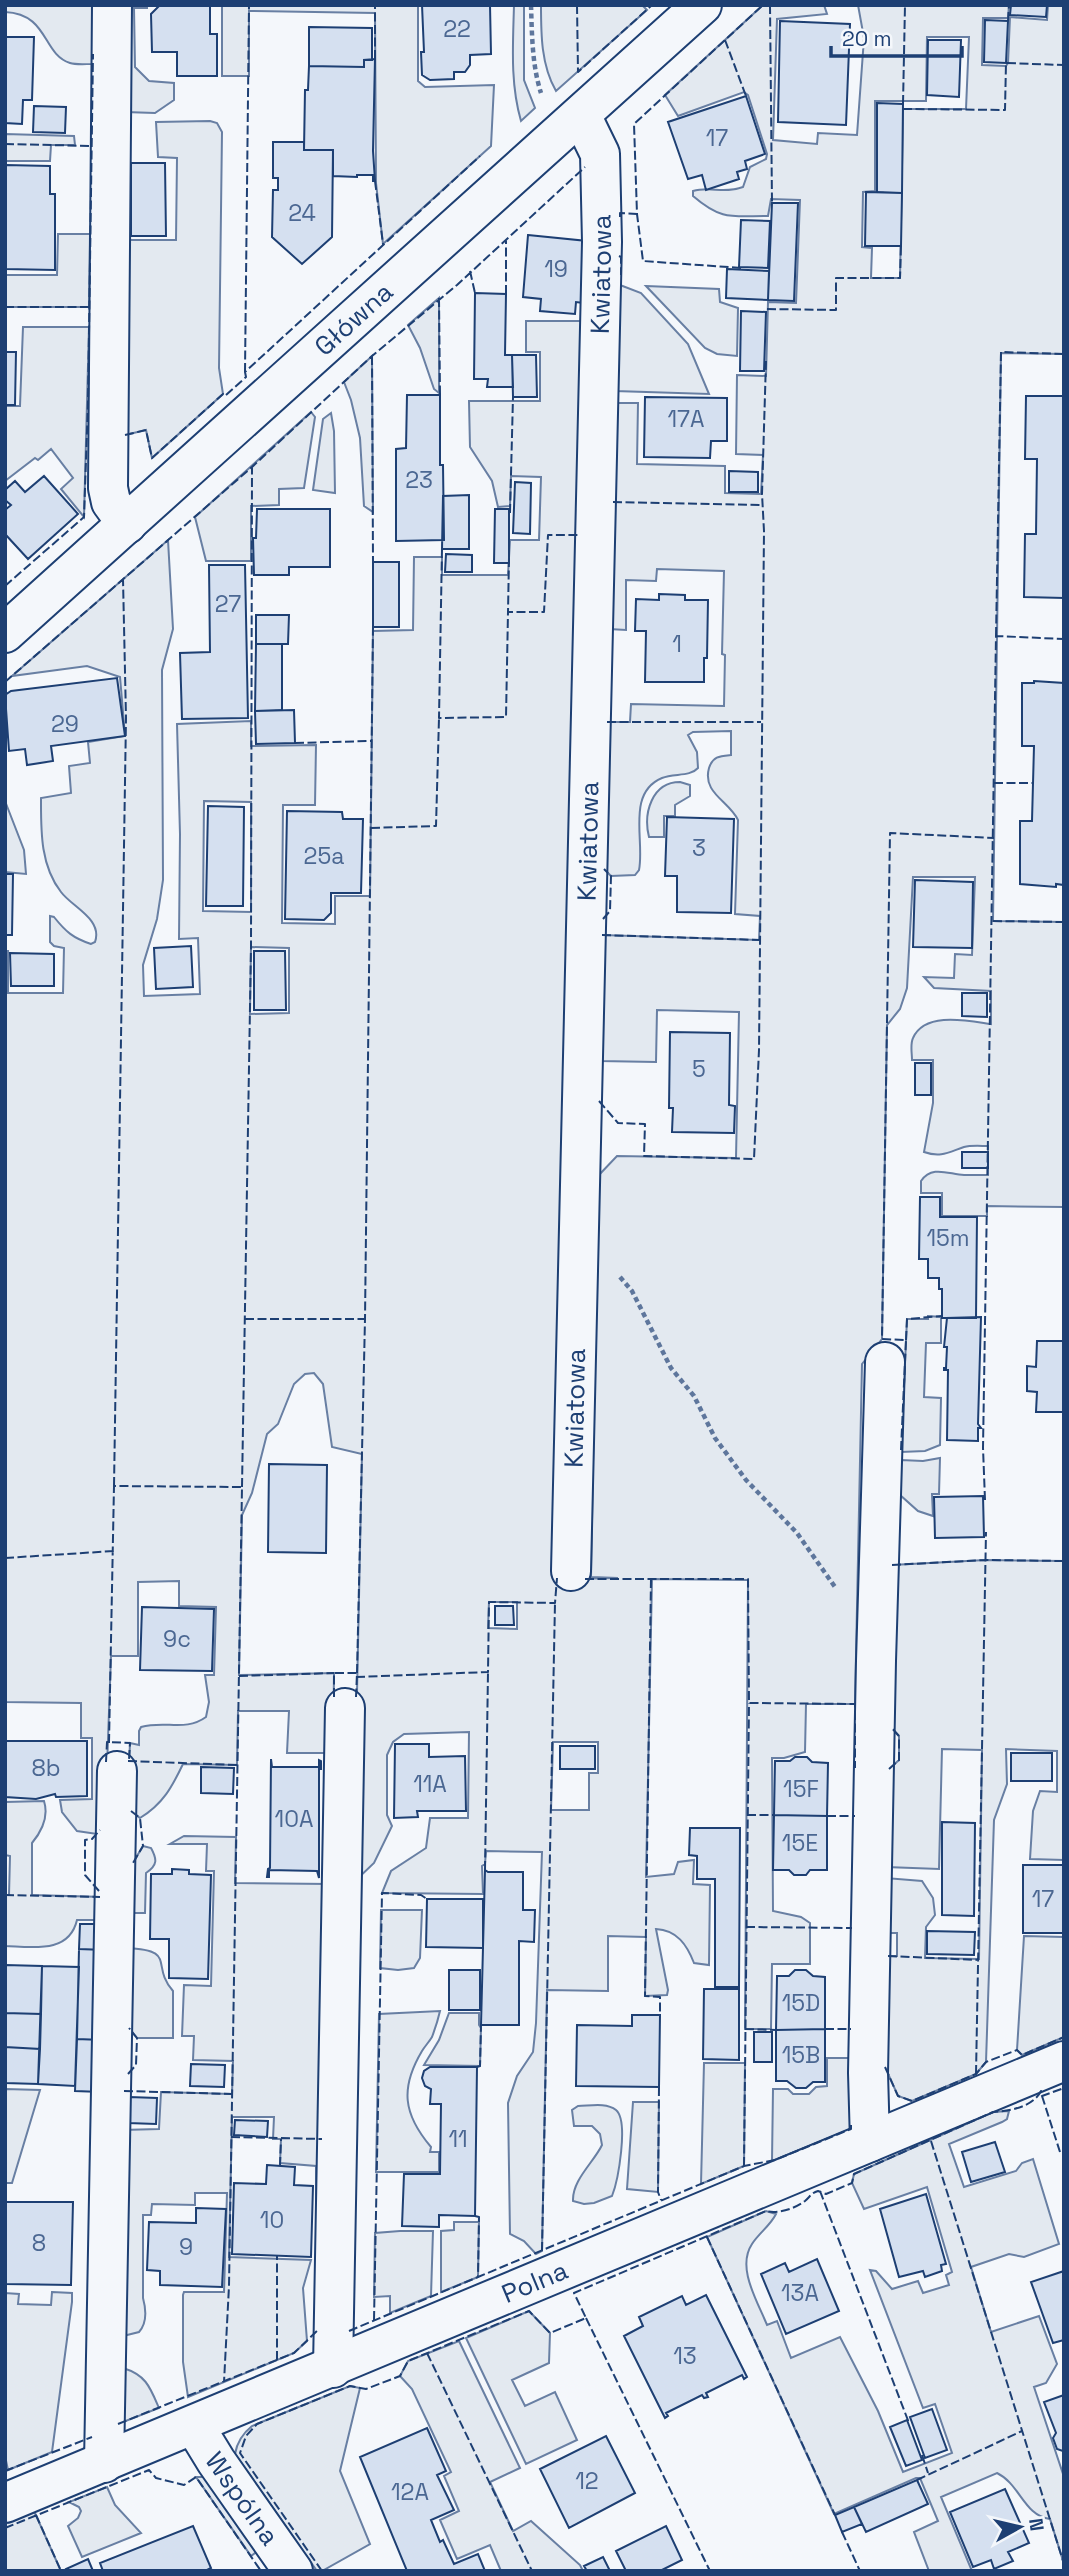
<svg xmlns="http://www.w3.org/2000/svg" width="1069" height="2576" viewBox="0 0 1069 2576" font-family="'Space Grotesk',sans-serif">
<style>
.green{fill:#e3e9f0;stroke:#687fa3;stroke-width:2;fill-rule:evenodd}
.building{fill:#d5e0f0;stroke:#1d3f73;stroke-width:2}
.lines{fill:none;stroke-linecap:round;stroke-linejoin:round}
.minor-casing{stroke:#1d3f73;stroke-width:42}
.path{stroke:#5e769c;stroke-width:4.5;stroke-dasharray:5 3.5;stroke-linecap:butt}
.minor{stroke:#f4f7fb;stroke-width:38}
.fence{stroke:#1d3f73;stroke-width:2;stroke-dasharray:9 3.5;stroke-linecap:butt}
.labels{text-anchor:middle;dominant-baseline:central;stroke-width:5;stroke-linejoin:round;paint-order:stroke}
.number-label{font-size:23px;fill:#4b6792}
.street-label{font-size:26px;fill:#1d3f73;stroke:#f4f7fb}
</style>
<rect width="100%" height="100%" fill="#f4f7fb"/>
<path class="green" d="M5,5H93V64C85,64 76,65 70,63C42,54 49,14 5,12Z
M126,5H147V8H134L135,67L149,81L174,83V100L155,113L125,112Z
M222,5H418V81L425,87L494,85L491,146L383,244L376,183L375,13L249,11V76H222Z
M514,5H524V80L535,108L521,121C510,83 513,44 514,5Z
M541,5H642L647,10L556,91C541,65 541,34 541,5Z
M763,5H824L827,14L777,19L773,140L817,144L818,133L857,135L864,38L858,5H1009L1008,18H983L982,65L1006,66L1008,63L1010,17L1047,20L1048,5H1064V354L1001,353L993,921L1064,922V1207L987,1206V1216H942V1193H921V1181C932,1165 948,1174 964,1175C972,1175 980,1175 988,1175V1146C981,1146 971,1145 964,1147C949,1152 941,1158 924,1152L933,1103V1060H912C912,1053 910,1044 913,1038C925,1011 969,1021 991,1024V991L934,988L924,977L954,978L955,954L972,955L975,877H913L907,988L900,1009L887,1025L882,1339L862,1364L855,1704H806L805,1752L784,1758H772L773,1911L801,1917L810,1923V1964H772L771,2029H745L748,1580L652,1579L646,1877L674,1874L678,1862L694,1860L693,1884L710,1885L709,1965L694,1963C687,1945 677,1930 656,1929L668,1990L667,1995L645,1996L646,1937L608,1936V1991L547,1990L542,2251L536,2254L524,2241L510,2234L508,2103L517,2076L533,2052L536,2023L542,1852L486,1851L485,1864L482,1866L483,1894L382,1893L391,1871L426,1848L430,1818H468L469,1732L404,1734L393,1742L387,1755V1815L392,1826L374,1863L353,1883L362,1454L332,1447L323,1384L314,1373L305,1374L294,1384L278,1424L267,1434L252,1493L242,1515L239,1675L334,1673L333,1753H287L289,1711H238L237,1765L183,1764C172,1787 163,1804 140,1818L127,1808L130,1743L139,1745V1731L141,1727C166,1720 185,1732 206,1717L209,1702L205,1675H214L216,1607L179,1606V1581L138,1582V1656H111L105,1823L97,1834L77,1831L62,1812L60,1800L92,1799V1738H81V1703L5,1702V951H8V993H63L64,948L54,946L50,942V916L54,917C66,932 73,938 91,944L95,942C103,919 72,907 61,892C40,865 41,830 41,798L71,793L69,766L90,763L88,742L125,736L120,677L87,666L12,676L168,540L173,629L162,670L163,880L157,919L143,965L144,996L200,994L198,938L179,939L180,834L177,724L251,721V746L316,745L315,805H283L282,923L335,924V896H370L373,631L413,630L414,557H442V575H508L510,540H539L541,477L511,476L510,506L498,507L492,481L470,447L469,401H540V352H526V321H584L571,1579L618,1578L591,1577L598,1176L617,1156L736,1158L739,1012L657,1010L656,1062L600,1061L602,935L759,940L760,916L735,914L738,820C729,801 702,793 709,768C713,756 720,756 731,755V731L693,732L688,735L697,752L698,768C690,777 674,773 662,778C626,793 645,841 639,870L635,875L611,876L604,869L607,722H630L631,704L724,706L725,655L722,654L724,571L657,569L656,581L626,580V630L609,629L614,403H638L637,464L725,466V493L761,494L763,455L736,454L737,375L766,376L768,302L796,303L800,200L771,199L768,216C732,216 722,221 693,196V191C710,186 724,194 743,187L750,167L766,159L767,154L748,95L744,92L678,116L665,95ZM927,37H969L966,109H903L900,278H871L872,248L862,247L863,192L875,191V101H926ZM204,801L251,802V912L203,911ZM251,947L289,948V1013L250,1014ZM489,1602H517V1629L488,1628ZM553,1742H598V1773H589V1810H551Z
M210,121L217,123L222,132L219,368L223,394L152,458L146,430L121,436L123,240H176L177,158L158,157L156,122Z
M5,134L74,136L75,145H51L50,161H5Z
M58,234H90L89,307H5V275H57Z
M620,285L641,293L688,344L709,394L615,391Z
M646,286L719,289L720,302L738,308L737,356L717,354L705,348Z
M439,298V393L434,389L420,348L408,325Z
M23,327H89L84,517L61,489L73,478L51,449L38,460L35,458L5,481V406H20Z
M372,356L373,512L364,506L360,438L351,400L344,382Z
M311,412L315,417L304,488L279,489V505L251,506V561H206L195,517Z
M331,413L334,431L335,493L313,490L323,419Z
M680,782L690,785V796L675,805V816H664V837H649C643,813 652,782 680,782Z
M5,801L24,850L26,874L5,872Z
M928,1316L941,1317V1343H926L924,1397L941,1398L940,1445L925,1451L901,1452L907,1319H928Z
M940,1458L939,1494H932L933,1516L918,1511L899,1494L901,1460L923,1461Z
M986,1560L1064,1561V1860L1030,1859L1033,1811L1040,1791L1057,1792V1751L1006,1749L1007,1784L994,1820L986,2062L976,2074L912,2101L898,2096L885,2067V1956H897V1933H887L886,1878L922,1881L933,1898L935,1915L926,1927L925,1958L979,1959L982,1750L942,1749L939,1869L886,1867L889,1769L899,1760V1736L889,1726L892,1565Z
M44,1801C49,1817 42,1831 32,1843V1895L104,1897L103,1920H77C69,1954 33,1947 5,1946V1895H9L10,1856L5,1855V1802Z
M184,1836L236,1837L235,1883L330,1884L316,2284V2166L280,2163L281,2139H273L274,2117H232L229,2257L311,2260L303,2288L307,2341L294,2353L188,2397L183,2362V2295L184,2292H224L227,2193H195V2205L152,2204L151,2215H143V2298C146,2309 147,2323 139,2332L123,2336V2368C146,2375 150,2387 159,2408L118,2424L122,2130L159,2129L161,2092L232,2094L233,2061L193,2060L194,2036H182L184,1985L211,1986L214,1871H206L207,1844H170Z
M143,1846L151,1848C157,1859 158,1865 146,1873L145,1913H128V1871Z
M381,1910H422L420,1958L414,1968L398,1970L380,1968Z
M1024,1936L1064,1937V2037L1022,2055L1017,2050Z
M126,1948C178,1950 150,1965 173,1991V2038H137L124,2023Z
M440,2011C438,2020 435,2029 432,2037C429,2042 425,2046 422,2051C400,2088 403,2114 431,2147L430,2152H439V2172H376L379,2014Z
M449,2013H479V2025L481,2028L480,2066L424,2065L439,2040Z
M827,2058H851V2129L772,2161L773,2089H788L793,2094H809L816,2087L827,2086Z
M704,2063H745L744,2166L701,2184Z
M5,2089L40,2090L12,2183H5Z
M633,2102H659L658,2192L627,2189Z
M578,2106C589,2106 606,2102 616,2110C629,2121 618,2181 612,2196L594,2203L584,2204L573,2201C572,2180 594,2162 602,2145L600,2134L592,2126H574L572,2110Z
M1009,2111L1007,2119L1002,2122L949,2144L964,2187L1016,2171L1022,2163L1033,2159L1059,2244L1024,2257L1009,2254L971,2267L991,2332L1039,2316L1057,2364L1046,2383L1034,2387L1064,2477V2564L1050,2519C1024,2516 1020,2484 997,2473L941,2497L972,2571H929L914,2532L938,2521L920,2478H916L834,2514L707,2237L766,2211L776,2214C770,2226 759,2233 752,2244C736,2268 758,2302 767,2325L777,2321L791,2358L840,2337L878,2411L903,2472L952,2453L935,2404L923,2408L870,2270L876,2271L892,2289L918,2281L923,2293L949,2285L946,2275L952,2272L927,2187L864,2209L852,2183L854,2174L993,2112Z
M454,2222H479L478,2277L441,2292V2231L454,2230Z
M400,2231H433L431,2296L390,2313V2296L374,2297L375,2233Z
M52,2292L72,2293V2302L52,2452L8,2470L5,2456V2293L19,2294L18,2304L51,2305Z
M529,2311L550,2333L549,2363L512,2380L525,2406L555,2392L577,2440L526,2464L466,2338Z
M459,2341L520,2468L490,2482L513,2531L531,2521L580,2565L583,2571H501L490,2545L457,2559L440,2520L459,2511L444,2476L451,2472L412,2389L400,2376L408,2361Z
M350,2386L360,2388L340,2471L370,2544L322,2571H317L235,2454C237,2442 242,2434 252,2426Z
M196,2477H208L259,2550L251,2556Z
M107,2487L115,2505L141,2533L82,2557L68,2526L78,2518L81,2511L79,2507L69,2502Z
M34,2511L61,2571H5V2523Z"/>
<path class="building" d="M160,5H210V34H217V76H177V52H152L151,14Z
M422,5H490L491,54L470,55V65L465,72H454V79L430,80L422,75L421,52H424Z
M1011,5H1047L1046,17L1010,15Z
M985,20L1008,21L1006,63L984,62Z
M780,21L850,24L846,125L778,122Z
M309,27L372,28V60H364V67L309,66Z
M5,37H34L32,100H23L22,124L5,123Z
M928,40H961L959,97L927,95Z
M375,59L373,151L375,181H373V175H357V177L333,176V150H304L305,90H308L309,66L364,67V60Z
M746,96L765,154L745,161L747,169L737,172L739,179L706,190L702,175L688,179L668,122Z
M877,103L903,104L902,193L877,192Z
M34,106L66,107L65,133L33,132Z
M273,142H304V150H333L332,237L302,264L272,237L273,190H278V178H273Z
M131,163H165L166,236H131Z
M5,165L50,166V194H55V270L5,269Z
M866,192L902,193L901,246H865Z
M772,203H798L794,301L768,300Z
M741,220L770,221L768,268L739,267Z
M528,235L587,241L584,303L576,302L575,314L540,311L541,299L523,297Z
M727,269L769,271L768,300L726,298Z
M475,293L506,294L505,355H512L513,387H487L488,379H474Z
M741,311L766,312L764,371H740Z
M5,352H16L15,405H5Z
M512,355H536L537,397H513Z
M407,395H440V465H443L444,540L396,541V449L406,448Z
M1026,396H1064V598L1024,597L1025,534H1036L1037,459H1025Z
M645,397L727,398V441H711L710,458L644,457Z
M729,471L758,472V492H729Z
M44,476L78,514L28,559L5,534V510L11,505L5,500V490L15,481L25,492Z
M515,482L531,483L530,534L513,533Z
M469,495V549H442L443,496Z
M257,509H330V567H289V575H254L253,538H256Z
M495,509H509V563H494Z
M446,554L472,555V572H445Z
M373,562H399V627H373Z
M209,565H245L248,718L182,719L180,653L210,652Z
M659,594L685,595V600H708L707,658H704V682H645L646,631H635L636,599L659,600Z
M256,615H289L288,644H256Z
M256,644H282V710L255,711Z
M117,678L125,736L51,746L53,761L27,765L25,749L9,751L5,695L11,691Z
M1034,681L1064,683V885L1056,884V887L1020,884V821H1032L1034,746H1022V683H1034Z
M294,710L295,743L256,744L255,711Z
M208,806L244,807L243,906H206Z
M287,811L342,812L343,819H363L361,893H331V913L324,920L285,919Z
M667,817L734,819L731,913L677,912V876H665Z
M5,874H13L12,935H5Z
M915,880L973,882L972,948L913,947Z
M191,946L193,987L156,989L154,948Z
M254,951H285L286,1010H254Z
M10,953L54,954V986H11Z
M962,993H987V1017L962,1016Z
M670,1032L730,1033L729,1105L735,1106L734,1133L672,1132L673,1108H669Z
M915,1063H931V1095H915Z
M962,1152H988V1168H962Z
M920,1197H940V1217H977L976,1318H942V1289H939V1278H928V1259H919Z
M981,1317L978,1424L981,1428H978V1441L947,1440L948,1370H944V1368H946L947,1347H944L947,1318Z
M1037,1341H1064V1412H1036L1037,1392L1027,1391V1366L1036,1367Z
M269,1464L327,1465L326,1553L268,1552Z
M983,1496L984,1537L935,1538L934,1497Z
M495,1606H513L514,1625H495Z
M142,1607L214,1609L212,1671L140,1670Z
M5,1741H87V1796L56,1797L55,1794L36,1799L5,1797Z
M395,1744H429V1757L465,1756L466,1811H417L418,1817L394,1818Z
M560,1746H595V1769H560Z
M1011,1753H1052V1781H1011Z
M795,1757H807L812,1762L828,1763L827,1816L774,1815L775,1761H790Z
M271,1759L272,1767H319V1760L321,1761V1769H319V1878L317,1871L269,1870V1877H267L268,1869L270,1868Z
M201,1767L234,1768L233,1794L201,1793Z
M774,1815L827,1816V1870H810L806,1875H794L789,1870H773Z
M942,1822L975,1823L974,1916L942,1915Z
M690,1828H740L739,1987H715V1879H697V1856L689,1855Z
M1023,1865H1064V1933H1023Z
M172,1869L189,1870V1874L211,1875L208,1979L169,1978V1939H150L151,1874H172Z
M485,1870L488,1872H523V1910H535L534,1942L519,1941V2025H481Z
M427,1899H483V1948L426,1947Z
M80,1924H105V1950L79,1949Z
M927,1931L975,1932L974,1955L927,1954Z
M79,1949L105,1950L102,2040L77,2039Z
M5,1965L42,1966L41,2014L5,2013Z
M42,1966L79,1967L75,2086L38,2084Z
M449,1970H480V2010H449Z
M795,1970H806L813,1976L825,1977V2029L776,2030L777,1976H789Z
M704,1989H739V2060L703,2059Z
M5,2013L41,2014L40,2049L5,2047Z
M632,2015H660L659,2087L576,2086L577,2025L632,2026Z
M825,2029V2082H813L806,2088H796L787,2081H776V2030Z
M754,2032H772V2062H754Z
M77,2039L102,2040L101,2092L75,2091Z
M5,2047L40,2049L38,2084L5,2083Z
M191,2064L225,2065L224,2087L190,2086Z
M430,2067H477L475,2216L439,2215V2227L402,2226L404,2174H440L441,2104H430L431,2089L425,2086L422,2078L424,2071Z
M129,2097L157,2098L156,2124L128,2123Z
M235,2120L268,2121L267,2137L234,2135Z
M995,2142L1005,2172L971,2182L962,2152Z
M267,2165L295,2167L294,2185L313,2186L311,2257L232,2254L234,2183L266,2184Z
M926,2194L946,2264L941,2265L942,2271L925,2277L923,2271L899,2277L880,2209Z
M5,2202H73L71,2285L5,2284Z
M196,2208L226,2209L222,2287L160,2285V2271L147,2270L149,2222L196,2223Z
M817,2259L839,2311L786,2334L761,2274L785,2263L789,2272Z
M1064,2271V2340L1053,2343L1031,2282Z
M706,2295L747,2377L744,2379L742,2375L706,2393L708,2397L704,2398L702,2395L666,2413L668,2416L665,2418L624,2336L643,2326L639,2317L682,2296L686,2305Z
M1064,2395V2455L1063,2451L1057,2449L1053,2438L1056,2433L1044,2402Z
M932,2409L947,2450L925,2458L910,2417Z
M907,2420L922,2460L906,2466L890,2427Z
M427,2428L446,2471L437,2475L454,2510L431,2520L440,2542L443,2540L454,2564L478,2554L485,2571H407L360,2457Z
M606,2436L635,2493L569,2528L540,2469Z
M917,2480L928,2504L866,2532L854,2507Z
M1005,2489L1029,2543L1008,2552L1013,2561L994,2569L991,2560L973,2567L950,2512Z
M854,2507L862,2524L842,2532L835,2515Z
M193,2526L211,2568L205,2571H103L100,2563Z
M666,2526L682,2560L660,2571H626L616,2551Z
M603,2557L610,2571H587L584,2566Z
M88,2559L93,2571H67L66,2569Z"/>
<g class="lines">
<defs>
<g id="minor">
<path d="M112,5L108,488L111,502L127,524"/>
<path id="s1" d="M5,633L702,5"/>
<path id="s2" d="M571,1571L602,242L600,154L581,115"/>
<path d="M870,2142L868,2073L876,1661L885,1362"/>
<path d="M333,2368L345,1708"/>
<path id="s3" d="M194,2425L216,2461L293,2571"/>
<path d="M104,2463L117,1771"/>
<path id="s4" d="M5,2503L1064,2061"/>
</g>
</defs>
<use href="#minor" class="minor-casing"/>
<path class="path" d="M531,5C532,35 532,65 541,93
M620,1277L632,1291L671,1368L694,1396L715,1438L746,1480L797,1533L835,1587"/>
<use href="#minor" class="minor"/>
<path class="fence" d="M577,5L578,72L652,5
M770,5L772,203
M1008,21L1009,5
M725,40L746,96
M375,59V5
M903,104L905,5
M903,109L1005,110L1006,63L1064,65
M5,144L91,146
M375,181L383,244
M620,217V213L637,214
M619,256L621,257V275
M741,268L643,261L637,214L634,124L763,5
M470,271L475,293
M506,294V240
M439,298L440,395
M5,307H89
M767,309L836,310V278H900L901,246
M372,356L373,562
M245,372L249,5
M125,435L146,430L152,458L223,394L225,396L246,377L245,372L480,156
M613,502L762,505
M510,513L513,397
M442,549L439,718L506,717L508,612
M509,558L508,612H544L548,535H578V532
M5,586L84,517L88,403L93,54
M996,636L1001,352L1064,354
M5,682L252,467L372,356L457,285L585,167
M607,722H761
M295,743L371,741
M994,783H1033
M371,828L436,826L439,718
M603,919L610,911L611,876L604,869
M993,921L1064,922
M602,935L760,940
M599,1101L618,1123L645,1124L644,1156L754,1159L759,1050L764,531L762,494L766,361
M245,1319H365
M906,1340L907,1319L942,1316
M901,1450L906,1340L882,1339L890,833L994,838
M114,1486L126,718L123,579
M242,1487L251,947L252,467
M985,1500L983,1448L996,636L1064,639
M5,1558L114,1551
M892,1565L986,1560L1064,1561
M585,1579H748L749,1703L855,1704V1768
M651,1579L645,1996L660,1997V2015
M357,1673L365,1319L373,627
M239,1676L334,1673
M356,1677L488,1672L489,1602L555,1603L557,1578
M334,1697V1673H357L356,1697
M109,1743L114,1486L242,1487L229,2286L224,2382
M128,1761L237,1765
M106,1762L107,1742L130,1743L129,1760
M889,1769L899,1760V1736L891,1727
M131,1811L140,1818L143,1846L133,1863
M747,1815H774
M827,1816H855
M485,1870L488,1672
M99,1891L85,1875V1840L92,1839L100,1830
M5,1895L100,1897
M746,1927L852,1928
M888,1956L979,1960
M745,2029L776,2030
M825,2029H851
M477,2067L480,2066L481,2025
M885,2067L898,2096L912,2101L976,2074L986,2062L1017,2050L1022,2055L1064,2037
M128,2074L136,2065L137,2038L129,2028
M976,2074L986,1532
M659,2087L658,2192L661,2200
M124,2091L232,2094
M1042,2096L1060,2152
M231,2137L322,2139
M931,2141L1064,2564
M280,2166L281,2139
M744,2166L749,1703
M820,2191L909,2423
M475,2216L479,2217L478,2277L744,2166L775,2160L851,2129V2125
M707,2237L835,2515
M542,2251L555,1603
M586,2318L710,2571
M374,2320L382,1893L421,1895L427,1899
M349,2331L478,2277
M427,2353L532,2571
M277,2360V2256
M118,2424L294,2353L319,2329
M922,2455L928,2473
M5,2471L92,2437
M917,2480L1022,2431
M36,2515L61,2571
M5,2528L149,2470L156,2478L184,2485L196,2477L261,2571
M842,2532L860,2571
M322,2571L240,2453L246,2436L257,2424L350,2386L366,2389L400,2376L408,2361L529,2311L550,2333L586,2318L574,2293L766,2211C778,2214 794,2209 805,2201C810,2197 811,2193 818,2191L826,2194L852,2183L854,2174L993,2112C1010,2111 1033,2107 1041,2091L1042,2096L1064,2088"/>
</g>
<g class="labels">
<g class="number-label">
<text x="457" y="29">22</text>
<text x="717" y="138">17</text>
<text x="302" y="213">24</text>
<text x="556" y="269">19</text>
<text x="686" y="419">17A</text>
<text x="419" y="480">23</text>
<text x="228" y="604">27</text>
<text x="677" y="644">1</text>
<text x="65" y="724">29</text>
<text x="699" y="848">3</text>
<text x="324" y="856">25a</text>
<text x="699" y="1069">5</text>
<text x="948" y="1238">15m</text>
<text x="177" y="1639">9c</text>
<text x="46" y="1768">8b</text>
<text x="430" y="1784">11A</text>
<text x="801" y="1789">15F</text>
<text x="294" y="1819">10A</text>
<text x="800" y="1843">15E</text>
<text x="1043" y="1899">17</text>
<text x="801" y="2003">15D</text>
<text x="801" y="2055">15B</text>
<text x="458" y="2139">11</text>
<text x="272" y="2220">10</text>
<text x="39" y="2243">8</text>
<text x="186" y="2247">9</text>
<text x="800" y="2293">13A</text>
<text x="685" y="2356">13</text>
<text x="587" y="2481">12</text>
<text x="410" y="2492">12A</text>
</g>
<g class="street-label">
<text stroke="none"><textPath href="#s2" startOffset="1297">Kwiatowa</textPath></text>
<text stroke="none"><textPath href="#s1" startOffset="469">Główna</textPath></text>
<text stroke="none"><textPath href="#s2" startOffset="730">Kwiatowa</textPath></text>
<text stroke="none"><textPath href="#s2" startOffset="163">Kwiatowa</textPath></text>
<text stroke="none"><textPath href="#s4" startOffset="574">Polna</textPath></text>
<text stroke="none"><textPath href="#s3" startOffset="88">Wspólna</textPath></text>
</g>
</g>
<rect width="1069" height="2576" fill="none" stroke="#1d3f73" stroke-width="14"/>
<g transform="translate(1020 2527) rotate(82)" stroke="#f4f7fb" stroke-width="5" paint-order="stroke">
<path d="M0-5L12 26L0 18L-12 26Z" fill="#1d3f73"/>
<text y="-10" font-size="19" font-weight="bold" text-anchor="middle" fill="#1d3f73">N</text>
</g>
<path d="M831 46v10h131v-10" fill="none" stroke="#1d3f73" stroke-width="3.5"/>
<text x="842" y="46" font-size="21" fill="#1d3f73" stroke="#f4f7fb" stroke-width="5" paint-order="stroke">20 m</text>
</svg>
